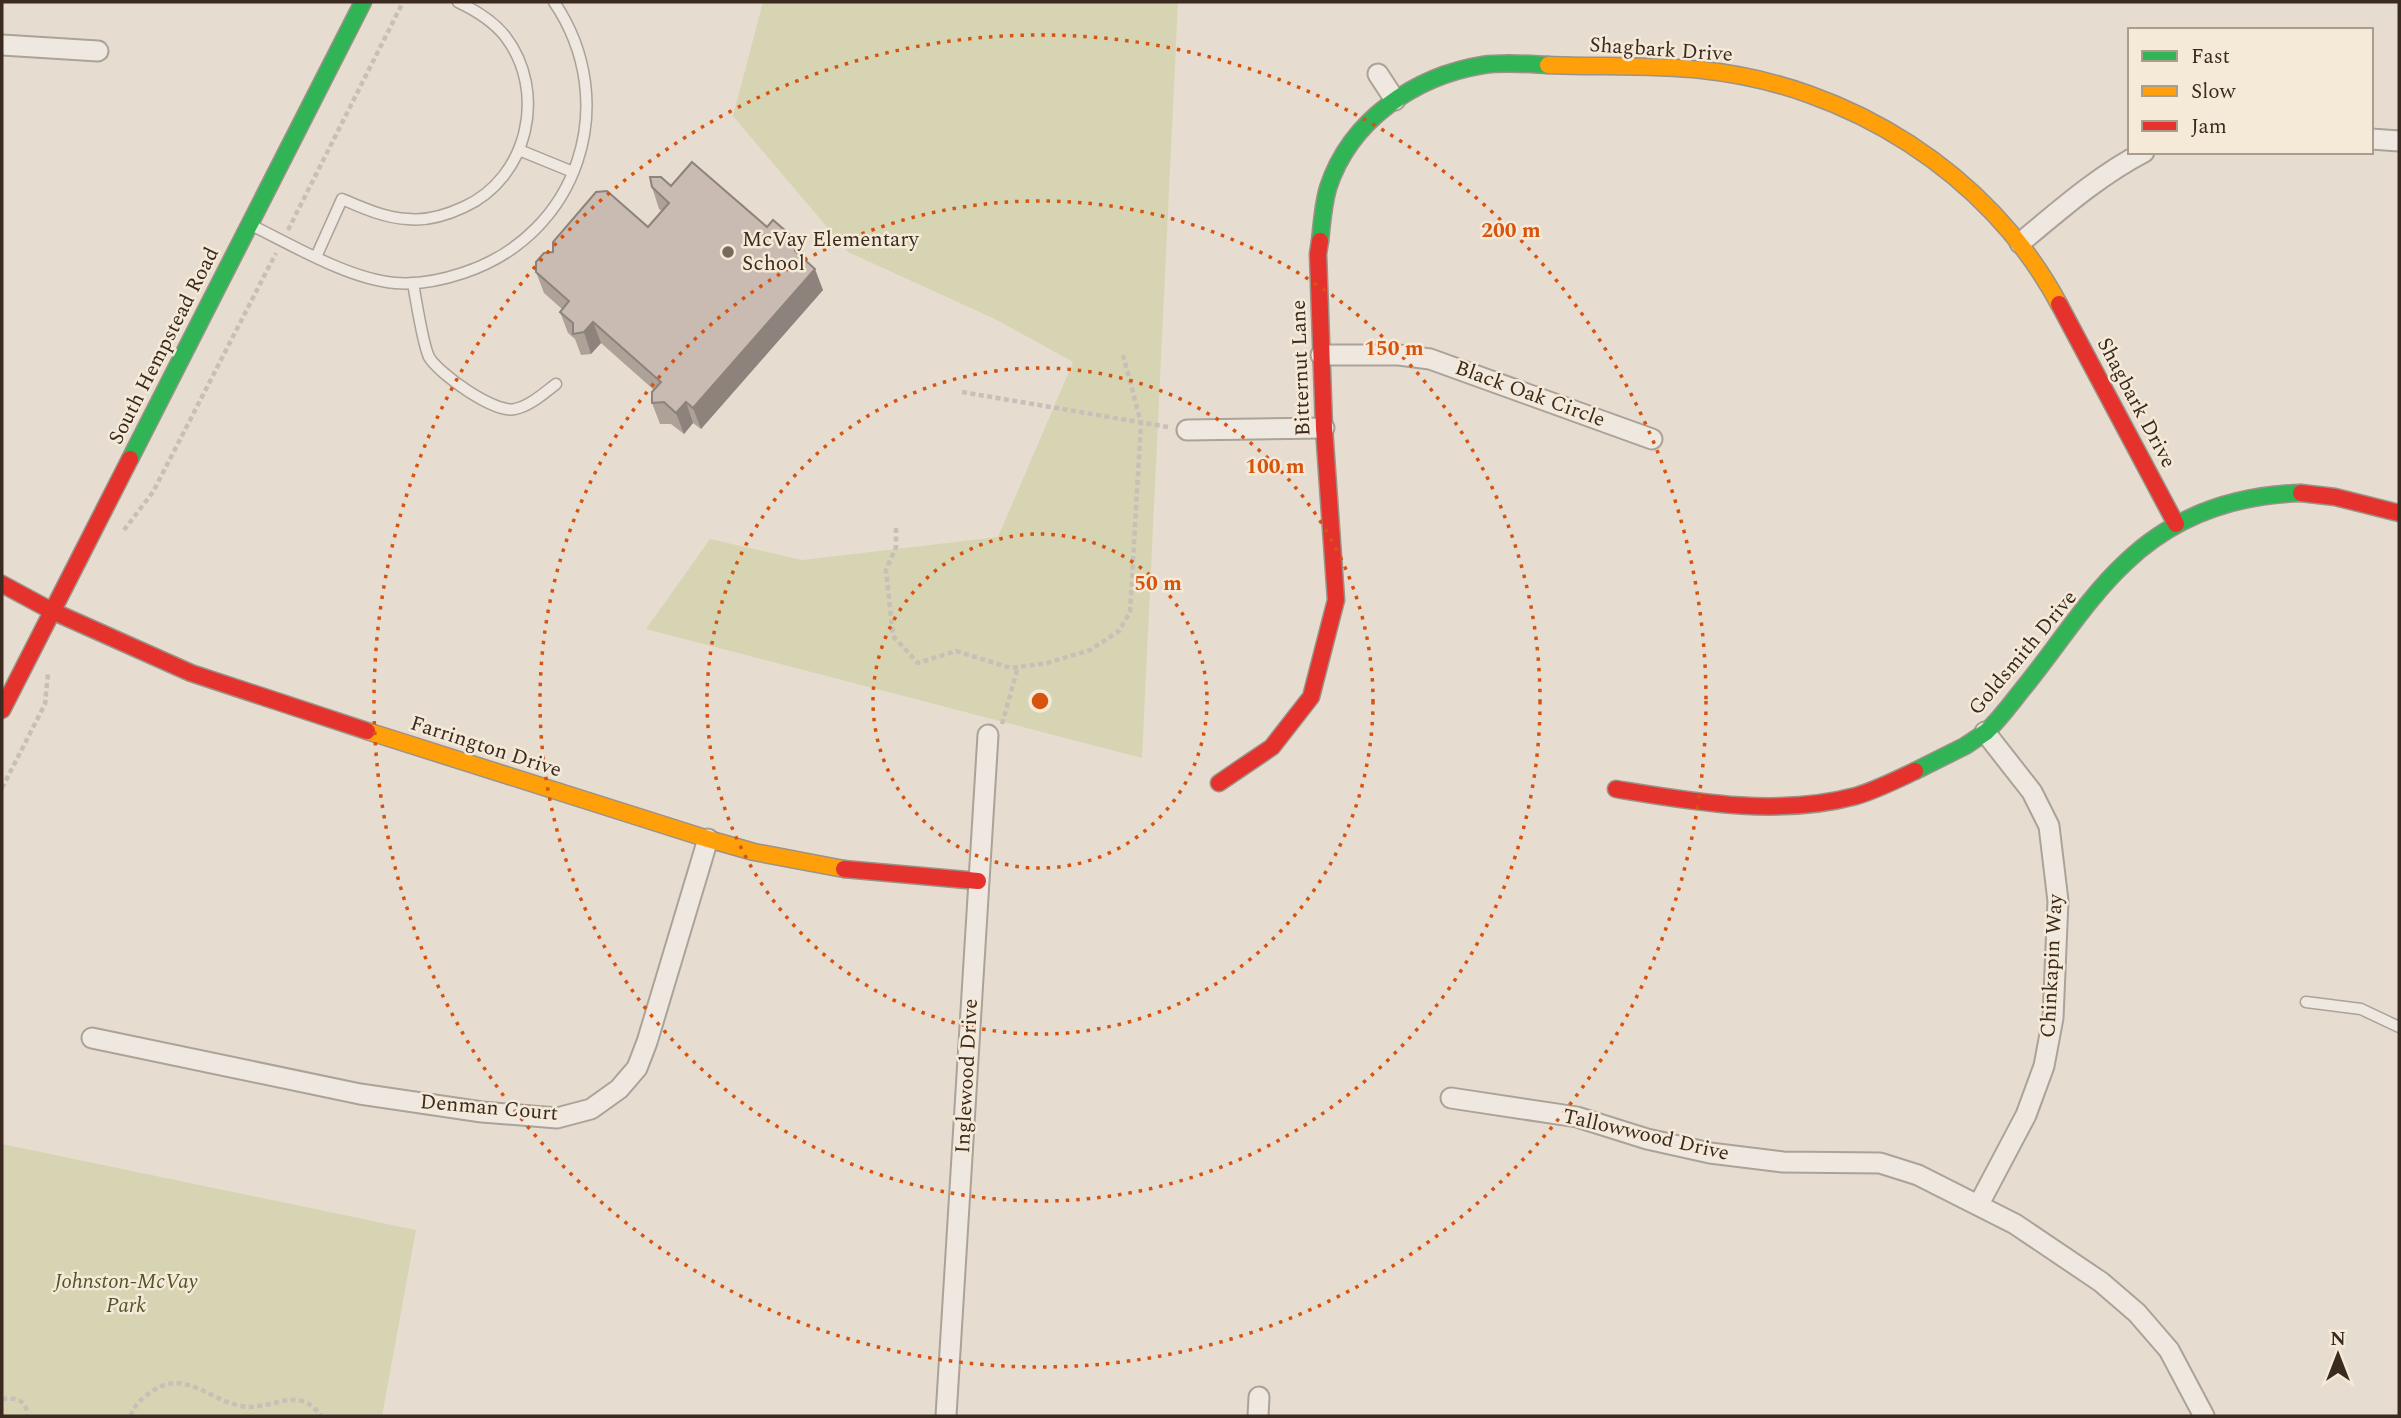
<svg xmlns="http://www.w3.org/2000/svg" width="2401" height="1418" viewBox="0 0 2401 1418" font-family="Spectral,serif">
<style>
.green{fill:#d7d4b3}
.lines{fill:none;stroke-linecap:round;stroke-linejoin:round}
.lane-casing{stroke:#aba298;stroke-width:13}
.street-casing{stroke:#aba298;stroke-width:23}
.fast-casing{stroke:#9b9288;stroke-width:19}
.slow-casing{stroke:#9b9288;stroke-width:19}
.jam-casing{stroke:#9b9288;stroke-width:19}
.path{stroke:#c7bfb8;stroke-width:4.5;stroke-dasharray:5 3.5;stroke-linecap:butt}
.lane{stroke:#eee8e1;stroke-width:10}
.street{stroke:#eee8e1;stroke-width:19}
.fast{stroke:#30b455;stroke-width:16}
.slow{stroke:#ff9f0a;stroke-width:16}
.jam{stroke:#e5322d;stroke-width:16}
.wall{fill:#ada198}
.shaded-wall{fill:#8d837c}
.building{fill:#c9bbb1;stroke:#8d837c;stroke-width:2}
.ring{fill:none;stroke:#d7540e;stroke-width:3.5;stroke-dasharray:3.5 7}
.poi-dot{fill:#76695e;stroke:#f5e9d7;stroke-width:2.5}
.labels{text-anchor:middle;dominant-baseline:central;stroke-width:5;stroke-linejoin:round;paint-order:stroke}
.street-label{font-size:21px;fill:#3a2a20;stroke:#f5e9d7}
.poi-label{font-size:21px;fill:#3a2a20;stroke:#f5e9d7;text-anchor:start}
.park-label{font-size:21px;font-style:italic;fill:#4f5627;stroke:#f5e9d7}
.centre{fill:#d7540e;stroke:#f5e9d7;stroke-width:3.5}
.ring-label{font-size:21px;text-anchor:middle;font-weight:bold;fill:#d7540e;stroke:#f5e9d7;stroke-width:5;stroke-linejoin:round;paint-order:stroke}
</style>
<rect width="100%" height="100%" fill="#e6ddd0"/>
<path class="green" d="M763,2H1178L1142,758L646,629L710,539L802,560L998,537L1073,362L995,319L848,252L733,116Z
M2,1144L416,1230L382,1416H2Z"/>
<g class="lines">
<defs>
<path id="lane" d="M519,150L573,172
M253,226C294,246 349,279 395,283C418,285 442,280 463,273C579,235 622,102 554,2
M316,257L342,199C363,208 385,218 408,219C427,221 447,215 464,207C528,178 548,92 505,36C493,21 475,10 458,2
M413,283C415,295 424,347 429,357C439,374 495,414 515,409C530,406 544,393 556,384
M2306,1002L2361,1009L2399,1027"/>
<path id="street" d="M2,45L98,51
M1378,74L1395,100
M2371,139L2399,141
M2020,243C2060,210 2098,176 2144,152
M1321,355H1399L1430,359L1652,439
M1187,430L1324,428
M92,1038L360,1094L482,1112L557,1118L591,1109L619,1089L637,1068L647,1042L708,839
M1451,1098L1577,1117L1647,1139L1710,1153L1783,1162L1880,1163L1918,1175L2015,1224L2101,1282L2137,1313L2169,1350L2204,1416
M1979,1204L2026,1115L2044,1066L2053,1018L2058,901L2049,826L2032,792L1985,732
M946,1416L988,735
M1258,1416L1259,1397"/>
<path id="fast" d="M1320,241C1322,223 1323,205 1328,188C1350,120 1415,76 1483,65C1504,62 1527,64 1548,65
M130,459L363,2
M1915,771L1965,746L1986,732C1999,720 2010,705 2021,691C2055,650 2087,598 2126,562C2175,515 2235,495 2301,493"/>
<path id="slow" d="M1548,65C1599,67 1651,65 1702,70C1848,85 1989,173 2059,304
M367,731L708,839L754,852L844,869"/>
<path id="jam" d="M2059,304L2176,524
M2301,493L2335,497L2399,513
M2,584L52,611L191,673L367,731
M2,710L130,459
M1219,783L1272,747L1311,697L1336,600L1324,428L1318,254L1320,241
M1616,789C1695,802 1777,817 1856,796C1876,790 1896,780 1915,771
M844,869L978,881"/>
</defs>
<use href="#lane" class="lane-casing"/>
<use href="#street" class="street-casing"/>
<use href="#fast" class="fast-casing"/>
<use href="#slow" class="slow-casing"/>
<use href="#jam" class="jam-casing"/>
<path class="path" d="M288,230L403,2
M962,392L1168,427
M896,528V547L886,570L893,636L918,663L956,651L1011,668L1047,663L1090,650L1119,631L1130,612L1141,423L1123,355
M124,530L153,492L276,253
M1002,724L1018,667
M2,788L45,704L48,674
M2,1399C15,1397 28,1400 27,1416
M131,1416C134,1405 142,1398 151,1392C184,1368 209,1400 241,1406C271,1412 298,1383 321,1416"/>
<use href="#lane" class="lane"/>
<use href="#street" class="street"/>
<use href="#fast" class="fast"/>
<use href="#slow" class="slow"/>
<use href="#jam" class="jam"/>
</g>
<path class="wall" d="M671,186L767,227L801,244L807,262L823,290L701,429L693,423L684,434L671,424H660L652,403L654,390L601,343L591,354L581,355L575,339L568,333L560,312L562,309L544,293L536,272L553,252L648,227L662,211L659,209L652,187Z"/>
<path class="shaded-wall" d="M801,244L808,265L795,251Z
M815,269L823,290L701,429L693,408Z
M593,322L601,343L591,354L584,332Z
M686,402L693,423L684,434L676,413Z"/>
<path class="building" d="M692,162L767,227L773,220L801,244L795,251L815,269L693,408L686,402L676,413L664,402L652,403V392L661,382L593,322L584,332L573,334V323L560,312L569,301L536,272V262L544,253L553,252V242L596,192L607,191L648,227L669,203L652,187L650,177H661L671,186Z"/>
<g class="ring">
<circle cx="1040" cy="701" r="167"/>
<circle cx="1040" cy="701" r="333"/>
<circle cx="1040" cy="701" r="500"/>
<circle cx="1040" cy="701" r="666"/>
</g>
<circle class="poi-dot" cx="728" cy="252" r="7"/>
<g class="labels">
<g class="street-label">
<text transform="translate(1661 50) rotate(4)">Shagbark Drive</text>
<text transform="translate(164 346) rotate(-63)">South Hempstead Road</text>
<text transform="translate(1301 368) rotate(-92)">Bitternut Lane</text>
<text transform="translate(1530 394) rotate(20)">Black Oak Circle</text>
<text transform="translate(2136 403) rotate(62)">Shagbark Drive</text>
<text transform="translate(2023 653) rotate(-50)">Goldsmith Drive</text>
<text transform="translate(486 747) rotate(18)">Farrington Drive</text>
<text transform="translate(2052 966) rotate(-87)">Chinkapin Way</text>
<text transform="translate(967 1076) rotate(-87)">Inglewood Drive</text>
<text transform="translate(489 1108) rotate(5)">Denman Court</text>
<text transform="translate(1646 1135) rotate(13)">Tallowwood Drive</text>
</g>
<g class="poi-label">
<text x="742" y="240">McVay Elementary<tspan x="742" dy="24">School</tspan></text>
</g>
<g class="park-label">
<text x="126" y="1282">Johnston-McVay<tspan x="126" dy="24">Park</tspan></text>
</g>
</g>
<circle cx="1040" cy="701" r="10" class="centre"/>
<g class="ring-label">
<text x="1511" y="237">200 m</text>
<text x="1394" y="355">150 m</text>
<text x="1275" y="473">100 m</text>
<text x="1158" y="590">50 m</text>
</g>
<rect width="2401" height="1418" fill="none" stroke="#3a2a20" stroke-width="7"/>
<rect x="2128" y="28" width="245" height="126" fill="#f5e9d7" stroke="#aa9d8e" stroke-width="2"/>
<rect x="2142" y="51" width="35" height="10" fill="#30b455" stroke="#aa9d8e" stroke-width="2"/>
<text x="2191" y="63" font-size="21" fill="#3a2a20">Fast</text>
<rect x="2142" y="86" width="35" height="10" fill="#ff9f0a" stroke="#aa9d8e" stroke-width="2"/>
<text x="2191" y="98" font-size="21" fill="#3a2a20">Slow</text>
<rect x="2142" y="121" width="35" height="10" fill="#e5322d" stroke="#aa9d8e" stroke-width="2"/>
<text x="2191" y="133" font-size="21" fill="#3a2a20">Jam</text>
<g transform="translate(2338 1355)" stroke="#f5e9d7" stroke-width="5" paint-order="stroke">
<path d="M0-5L12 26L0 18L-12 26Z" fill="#3a2a20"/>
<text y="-10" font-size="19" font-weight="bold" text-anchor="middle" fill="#3a2a20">N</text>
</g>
</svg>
